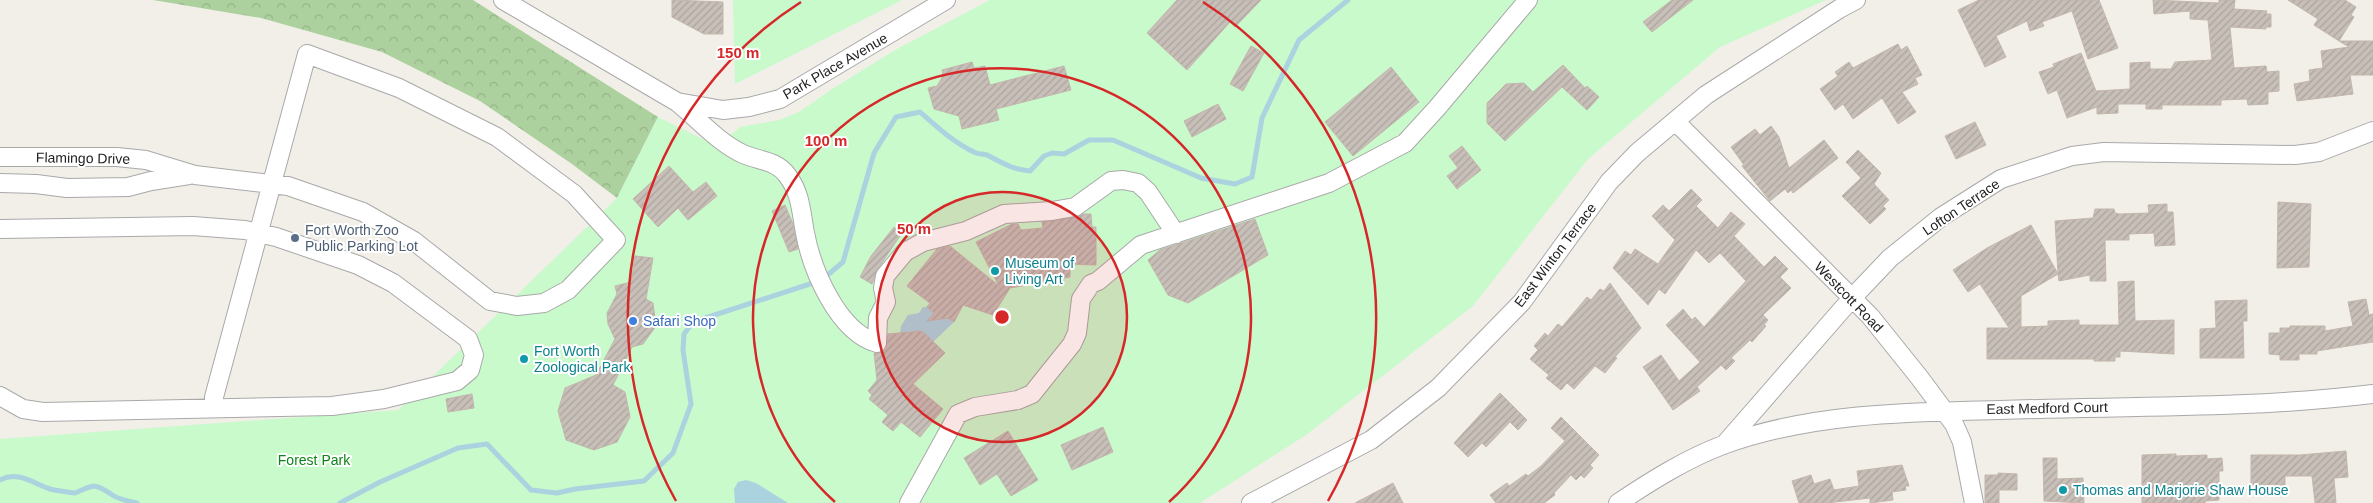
<svg xmlns="http://www.w3.org/2000/svg" width="2373" height="503" viewBox="0 0 2373 503" font-family="Helvetica,sans-serif">
<style>
.forest{fill:url(#forest-crowns)}
.park{fill:#c8facc}
.water{fill:#aad3df}
.lines{fill:none;stroke-linecap:round;stroke-linejoin:round}
.stream{stroke:#aad3df;stroke-width:5}
.building{fill:url(#building-hatch);stroke:#c4b6ab}
.minor-casing{stroke:#a9a9a9;stroke-width:20}
.minor{stroke:#fff;stroke-width:18}
.ring{fill:none;stroke:#d62828;stroke-width:2.5}
.service-dot{fill:#5c6f8a;stroke:#fff;stroke-width:2}
.culture-dot{fill:#0f9aa8;stroke:#fff;stroke-width:2}
.shop-dot{fill:#3f7fe0;stroke:#fff;stroke-width:2}
.labels{text-anchor:middle;dominant-baseline:central;stroke-width:4;stroke-linejoin:round;paint-order:stroke}
.street-label{font-size:14px;fill:#222;stroke:#fff}
.service-label{font-size:14px;fill:#4e5e75;stroke:#fff;text-anchor:start}
.culture-label{font-size:14px;fill:#0d838f;stroke:#fff;text-anchor:start}
.shop-label{font-size:14px;fill:#366cbe;stroke:#fff;text-anchor:start}
.park-label{font-size:14px;fill:#0c8416;stroke:#fff}
.centre{fill:#d62828;stroke:#fff;stroke-width:2.5}
.ring-label{font-size:15px;text-anchor:middle;font-weight:bold;fill:#d62828;stroke:#fff;stroke-width:4;stroke-linejoin:round;paint-order:stroke}
</style>
<defs>
<pattern id="forest-crowns" width="20" height="18" patternUnits="userSpaceOnUse" patternTransform="scale(1.25)"><rect width="20" height="18" fill="#add19e"/><path d="M2 6a3 3 0 1 1 6 0M12 15a3 3 0 1 1 6 0" fill="none" stroke="#95b388"/></pattern>
<pattern id="building-hatch" width="6" height="6" patternUnits="userSpaceOnUse" patternTransform="scale(1.25)"><rect width="6" height="6" fill="#c7bfb8"/><path d="M-1 1l2-2M0 6l6-6M5 7l2-2" fill="none" stroke="#aba49e"/></pattern>
</defs>
<rect width="100%" height="100%" fill="#f2efe9"/>
<path class="forest" d="M153,0H473L658,117L617,198L572,164L480,101L382,52L261,18Z"/>
<path class="park" d="M733,0H902L735,84Z
M990,0H1826L1720,47L1588,159L1473,306L1306,435L1200,503H0V439L398,410L617,198L658,117L717,146L740,127L779,120L799,112L832,89L895,50Z"/>
<path class="water" d="M923,307H927L942,318L948,317L954,322L933,342L921,330L917,334L915,331L900,333L901,326L908,315L919,313Z
M746,480L756,483L788,503H735L734,489L738,482Z"/>
<g class="lines">
<path class="stream" d="M824,278L843,262L874,153L896,117L920,112C937,127 954,143 976,153C979,154 983,154 987,155C1001,162 1013,170 1030,171L1044,156L1052,153L1064,154L1089,140H1113L1201,178L1235,184L1252,177L1262,118L1299,40L1348,0
M0,480C18,470 34,484 50,489C58,491 67,492 75,493C95,484 94,483 114,496C120,500 130,501 137,503
M340,503L380,482L458,448L487,444L531,490L557,493L575,489L644,481L673,453L691,404L683,350L684,334L693,322L816,282"/>
</g>
<path class="building" d="M672,0L723,2V34H704L672,17Z
M1177,0H1261L1235,27L1230,22L1187,70L1147,33Z
M1672,0H1693L1652,32L1643,22Z
M1979,0H2099L2118,48L2088,59L2072,11L2042,22L2044,26L2030,31L2027,21L1996,36L2006,57L1985,67L1958,10Z
M2153,0L2219,3V0H2235L2234,9L2267,11L2266,14H2271V27H2266V29L2230,27L2234,68L2266,66L2267,72L2279,71V91L2268,92V104L2248,105L2247,99L2221,100V105H2162V109H2146V104H2118V113L2097,114V107L2067,118L2057,90L2048,94L2039,72L2054,67L2053,64L2081,53L2096,91L2130,89V63L2150,62V69H2171L2175,62L2212,60L2208,20L2190,19V11L2154,14Z
M2288,0H2345L2356,7L2351,15L2354,17L2339,41L2314,25L2318,19Z
M2339,41H2373V75H2350L2353,94L2297,101L2294,84L2310,81L2309,70L2323,68L2321,51L2349,47Z
M1898,44L1901,50L1907,46L1922,75L1915,78L1918,84L1902,92L1916,112L1898,124L1882,98L1853,119L1843,104L1835,110L1820,89L1838,76L1835,72L1849,62L1853,68Z
M1251,46L1264,53L1243,91L1230,84Z
M972,62L974,68L985,66L990,85L1064,66L1071,90L996,109L999,120L962,129L959,116L934,109L928,88L937,86L943,76L942,70Z
M1563,65L1585,88L1587,86L1599,97L1587,110L1562,87L1505,141L1487,123V103L1506,84L1524,83L1533,92Z
M1391,67L1419,102L1353,156L1325,122Z
M1218,104L1226,119L1192,137L1184,121Z
M1975,122L1986,145L1956,159L1945,136Z
M1771,126L1779,137L1789,168L1824,140L1838,158L1793,193L1791,190L1788,193L1785,189L1770,201L1742,166L1744,165L1731,147L1755,129L1760,135Z
M1462,146L1481,170L1457,189L1447,176L1458,168L1449,156Z
M1858,150L1881,173L1874,184L1889,200L1883,206L1886,209L1870,224L1842,196L1861,178L1846,162Z
M669,166L693,192L706,182L717,196L688,220L678,208L658,227L633,199Z
M1691,189L1702,200L1696,206L1718,228L1731,212L1745,224L1734,236L1764,267L1775,256L1788,269L1780,277L1791,288L1763,315L1768,320L1764,325L1766,326L1752,342L1750,340L1731,358L1735,361L1726,370L1721,365L1697,387L1700,391L1673,410L1643,367L1661,355L1679,381L1700,362L1666,325L1683,309L1692,320L1695,317L1704,327L1746,281L1720,253L1709,263L1696,250L1665,294L1659,289L1648,305L1613,268L1625,251L1631,255L1635,249L1658,264L1675,240L1652,216L1663,205L1669,211Z
M2278,202L2311,204L2309,267L2277,268Z
M2167,204V212H2173L2175,245L2155,246L2154,233L2129,234V240H2105L2106,281H2090V275L2059,281L2058,274L2021,296V327L2048,326V321L2079,320V325H2119L2118,282L2134,281L2135,321L2174,320V354L2120,351V357H2115V361H2094V359H1987V328H2009L1980,284L1968,292L1953,270L1987,248L2031,225L2058,274L2055,221L2093,218L2095,209H2114L2115,213L2119,214L2149,213L2148,205Z
M785,205L793,224L798,249L789,252L772,211Z
M1083,214H1091L1092,227H1096V265L1070,264V277L1010,288L993,315L963,305L954,322L948,318L927,321L934,313L927,307L930,303L907,286L937,249L950,246L999,286L976,242L1012,224H1018L1021,230L1043,228L1042,222L1077,217Z
M1255,219L1268,255L1188,303L1168,295L1148,260L1160,250Z
M894,227L902,233L877,270L872,284L860,277L871,256Z
M635,256L653,258L646,299L653,303L656,326L643,344L632,347L613,385L625,392L630,417L617,442L594,450L566,440L558,411L565,388L596,375L615,339L608,324L607,313L617,294L615,286L631,282Z
M1610,283L1641,328L1615,357L1617,358L1605,373L1595,366L1574,389L1567,383L1561,390L1546,378L1549,375L1530,359L1538,350L1534,346L1545,333L1548,336L1558,324L1562,327L1587,297L1591,300L1600,289L1604,291Z
M2366,299L2369,315L2373,314V342L2317,351V354H2299V360H2280V355L2269,354V333H2280V328H2290V326H2325V331L2353,326L2348,302Z
M2247,300V321H2243L2244,358H2200V329L2216,328L2215,301Z
M922,331L945,353L913,384L943,409L920,437L901,422L893,431L882,422L888,415L869,399L872,395L868,391L877,380L874,353L882,352L886,349L888,334Z
M1500,393L1527,420L1518,430L1510,422L1486,447L1482,443L1468,457L1454,443Z
M472,394L474,408L448,412L446,399Z
M1561,417L1599,455L1590,465L1593,468L1584,478L1581,475L1576,480L1571,475L1554,493L1555,495L1544,503H1496L1490,495L1507,483L1509,486L1526,474L1528,476L1541,466L1565,441L1551,428Z
M1103,427L1113,452L1072,470L1061,445Z
M1008,431L1038,480L1011,496L997,474L980,485L964,458Z
M2346,451L2348,477L2334,478L2336,503H2315L2312,476H2285V485H2251V455H2300Z
M2176,454V456L2207,455V459L2222,458L2223,471H2219V500L2205,501V503H2142V455Z
M2043,458H2057V479L2083,478L2084,503L2044,501Z
M1902,465L1909,486H1905L1906,490L1892,492L1893,500L1870,503V498L1827,503H1799L1792,481L1811,475L1814,484L1830,479L1834,490L1859,486L1857,471Z
M1998,473L2017,474V490H1999V503H1985V475H1998Z
M1393,483L1403,503H1355Z"/>
<g class="lines">
<defs>
<path id="minor" d="M503,0L677,102L723,110L749,107L780,99L946,0
M677,102C698,119 719,143 743,154C759,161 776,160 787,175C801,193 801,212 805,233C812,270 838,332 877,343L878,318L886,302L883,288L885,276L905,252L923,242L966,231L1004,214L1052,211L1075,207L1111,181L1123,180L1138,183L1148,192L1176,234
M1675,121L1870,316L1919,377L1954,424L1962,442L1974,503
M0,157H117L146,160L195,175L288,186L363,212L414,241L490,301L517,306L544,303L568,290L616,240L574,194L497,137L399,88L307,54L214,397V408
M0,183L36,184L67,188L128,187L151,181L189,175
M0,229L193,226L245,230L276,237L358,265L393,283L468,339L474,355L470,370L457,381L384,399L332,406L43,412L23,409L0,396
M1724,445L1852,298L1890,258L1941,217L2001,179L2072,156L2104,152L2295,155L2319,152L2373,131
M909,503L958,414L975,407L1018,400L1032,394L1072,344L1077,333L1081,299L1091,284L1098,281L1141,245L1329,183L1405,143L1437,108L1528,0
M1251,503L1371,440L1438,388L1522,302L1609,182L1637,153L1706,95L1839,9L1856,0
M1618,503C1651,481 1686,459 1723,445C1811,413 1908,412 2000,410C2124,406 2250,409 2373,394"/>
</defs>
<use href="#minor" class="minor-casing"/>
<use href="#minor" class="minor"/>
</g>
<circle cx="1002" cy="317" r="125" fill="#d62828" fill-opacity=".12"/>
<g class="ring">
<circle cx="1002" cy="317" r="125"/>
<path d="M835 502A249 249 0 1 1 1169 502"/>
<path d="M676 501A374 374 0 0 1 801 2M1203 2A374 374 0 0 1 1328 501"/>
</g>
<circle class="service-dot" cx="295" cy="238" r="5"/>
<g class="culture-dot">
<circle cx="995" cy="271" r="5"/>
<circle cx="524" cy="359" r="5"/>
<circle cx="2063" cy="490" r="5"/>
</g>
<circle class="shop-dot" cx="633" cy="321" r="5"/>
<g class="labels">
<g class="street-label">
<text transform="translate(835 66) rotate(-30)">Park Place Avenue</text>
<text transform="translate(83 158) rotate(1)">Flamingo Drive</text>
<text transform="translate(1961 207) rotate(-34)">Lofton Terrace</text>
<text transform="translate(1555 255) rotate(-53)">East Winton Terrace</text>
<text transform="translate(1849 297) rotate(46)">Westcott Road</text>
<text transform="translate(2047 408) rotate(-1)">East Medford Court</text>
</g>
<g class="service-label">
<text x="305" y="230">Fort Worth Zoo<tspan x="305" dy="16">Public Parking Lot</tspan></text>
</g>
<g class="culture-label">
<text x="1005" y="263">Museum of<tspan x="1005" dy="16">Living Art</tspan></text>
<text x="534" y="351">Fort Worth<tspan x="534" dy="16">Zoological Park</tspan></text>
<text x="2073" y="490">Thomas and Marjorie Shaw House</text>
</g>
<g class="shop-label">
<text x="643" y="321">Safari Shop</text>
</g>
<g class="park-label">
<text x="314" y="460">Forest Park</text>
</g>
</g>
<circle cx="1002" cy="317" r="8" class="centre"/>
<g class="ring-label">
<text x="738" y="58">150 m</text>
<text x="826" y="146">100 m</text>
<text x="914" y="234">50 m</text>
</g>
</svg>
